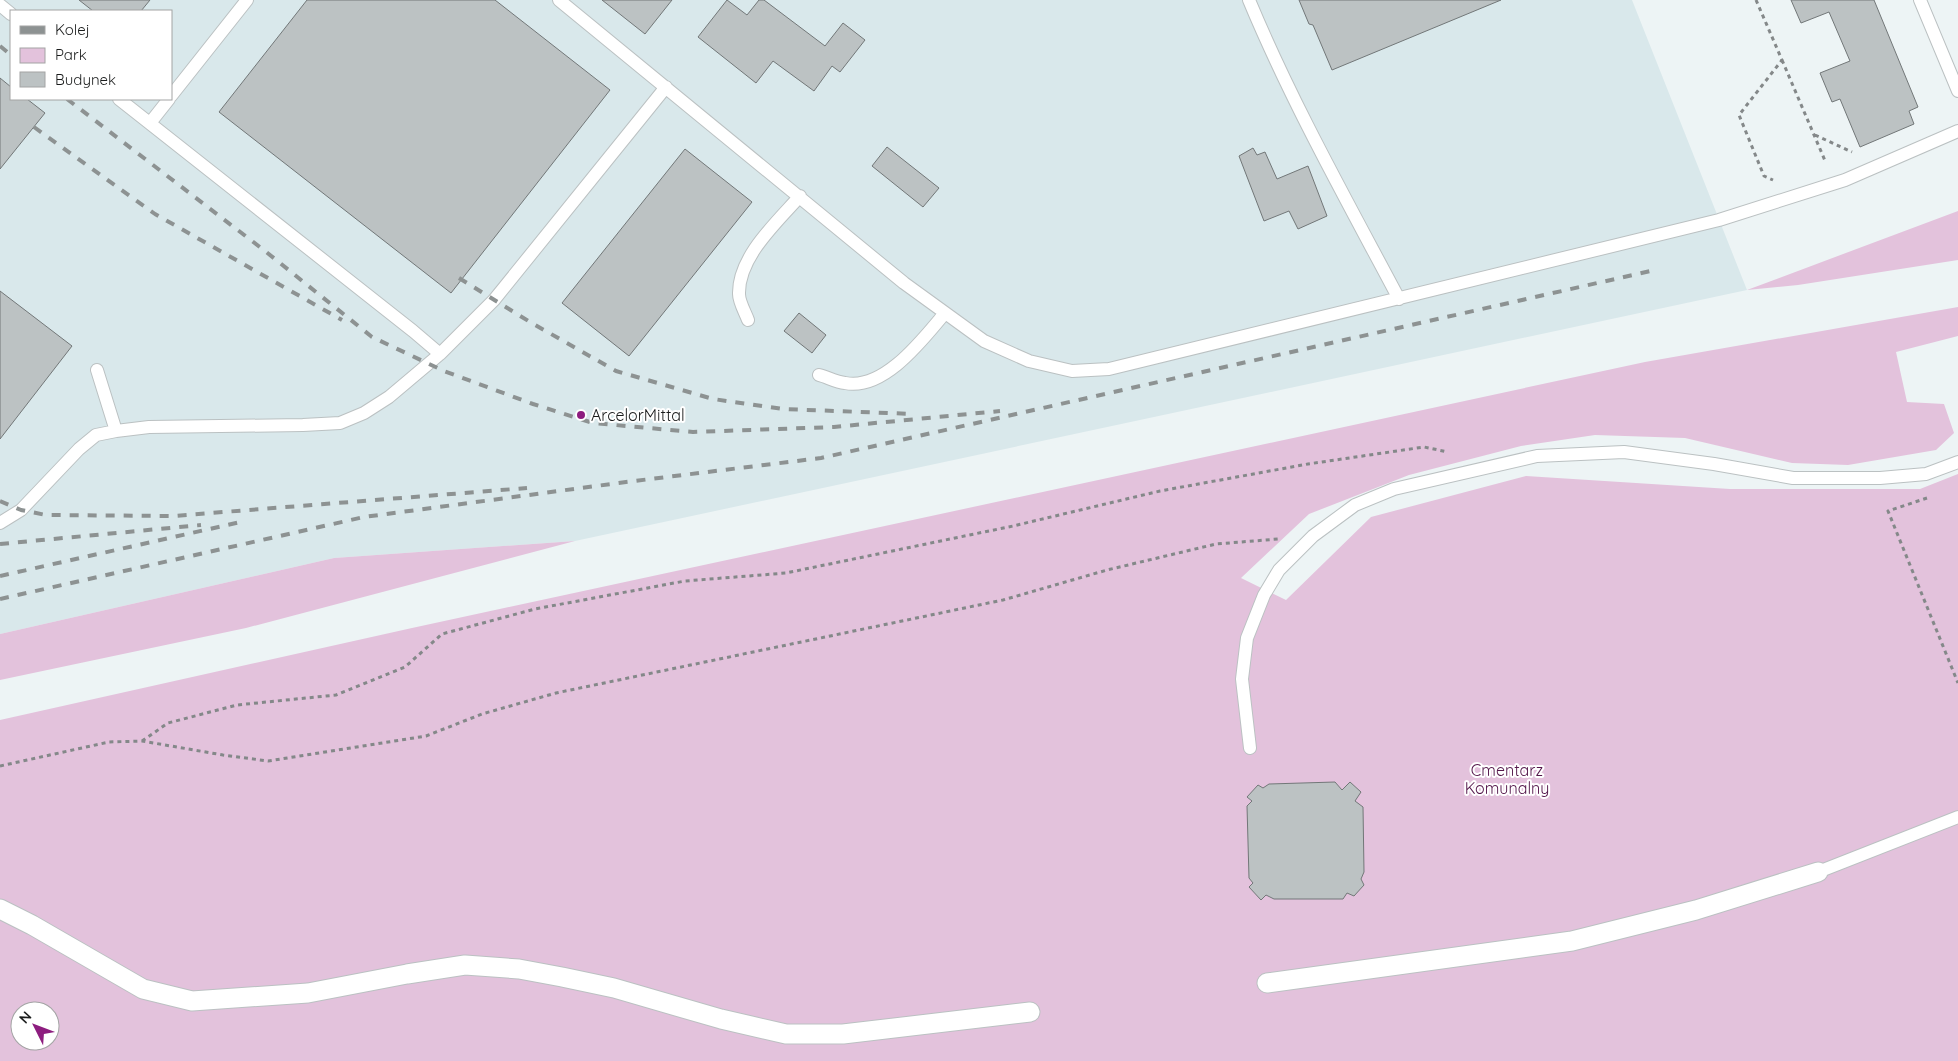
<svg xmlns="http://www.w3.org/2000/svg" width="1958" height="1061" viewBox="0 0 1958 1061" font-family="Quicksand,sans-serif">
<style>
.built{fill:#d9e8eb;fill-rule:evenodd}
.green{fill:#e3c2dc;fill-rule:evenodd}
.building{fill:#bcc2c3;stroke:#727778}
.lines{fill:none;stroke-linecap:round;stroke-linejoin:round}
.service-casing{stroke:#bbc1c2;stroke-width:14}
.pedestrian-casing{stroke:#bbc1c2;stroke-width:21}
.path{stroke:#848889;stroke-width:3;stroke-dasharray:4 4;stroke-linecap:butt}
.service{stroke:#fff;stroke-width:12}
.pedestrian{stroke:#fff;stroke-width:19}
.rail{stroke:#8d9292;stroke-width:4;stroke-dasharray:9 9;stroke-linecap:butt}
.poi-dot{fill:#8d1d7f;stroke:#fff;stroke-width:2}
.labels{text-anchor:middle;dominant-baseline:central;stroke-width:4;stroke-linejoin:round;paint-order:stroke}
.poi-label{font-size:16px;fill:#1a1c1c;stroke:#fff;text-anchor:start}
.park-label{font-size:16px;fill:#53164a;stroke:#fff}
</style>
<rect width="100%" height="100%" fill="#edf4f5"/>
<path class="built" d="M0,0H1632L1747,290L575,541L334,558L0,634ZM11,11H171V99H11Z"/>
<path class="green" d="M1958,211V260L1798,285L1747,290Z
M1958,307V336L1896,352L1907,402L1944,404L1954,433L1936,450L1848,465L1792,463L1685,438L1595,435L1521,446L1409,475L1309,514L1241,578L1286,600L1371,517L1526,476L1730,489H1920L1958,474V1061H0V720L412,628L1645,362ZM20,1011H50V1041H20Z
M575,541L246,628L0,680V634L334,558Z"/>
<path class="building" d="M79,0H150L141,11H93Z
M307,0H495L610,90L451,293L219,112Z
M602,0H672L645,34Z
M727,0L747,15L759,0H764L825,46L843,23L865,40L840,72L832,66L814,91L773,61L756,83L698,37Z
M1299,0H1501L1332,70L1313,25L1309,24Z
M1791,0H1874L1918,107L1909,111L1914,124L1860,147L1840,99L1832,102L1820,73L1850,61L1829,12L1801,23Z
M0,78L11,87V99H27L45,113L0,169Z
M887,147L939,188L923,207L872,166Z
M1253,148L1257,155L1265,152L1277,179L1308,166L1327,216L1298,229L1289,211L1264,221L1239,156Z
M685,149L752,202L629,356L562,303Z
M0,291L72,346L0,439Z
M799,313L826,335L812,353L784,331Z
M1335,782L1342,790L1350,782L1361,792L1355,801L1363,807L1364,872L1361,879L1364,885L1354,896L1347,893L1343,899H1274L1266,895L1261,900L1249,887L1253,883L1249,878L1247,806L1252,801L1247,797L1258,785L1263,788L1269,784Z"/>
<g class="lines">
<defs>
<path id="service" d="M559,0L904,283L984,341L1029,361L1072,371L1109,369L1719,220L1845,180L1958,131
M1249,0C1292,103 1347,201 1399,299
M1920,0L1958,91
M0,5L11,14
M171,96L247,0
M119,99L413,331L440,354
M150,123L169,99
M748,320C745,312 739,302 739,294C738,257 777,222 800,196
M97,370L116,431
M819,375C827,377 836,382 845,383C884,391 923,339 945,313
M0,523L21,510L79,449L96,435L116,431L149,427L303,425L340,423L364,413L389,397L440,354L494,300L666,87
M1250,748L1242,679L1247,638L1264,595L1279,570L1313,536L1355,505L1394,489L1537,456L1624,452L1714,464L1793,478H1880L1926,474L1958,462
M1818,872L1958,817"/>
<path id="pedestrian" d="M0,909L32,925L143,989L192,1001L308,993L407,974L465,965L519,969L562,977L614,988L721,1019L786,1034H843L1030,1012
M1267,983L1572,941L1696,910L1818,872"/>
</defs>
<use href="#service" class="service-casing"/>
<use href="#pedestrian" class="pedestrian-casing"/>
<path class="path" d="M1756,0L1782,60L1739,115L1764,176L1773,180
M1782,60L1826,163
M1815,135L1852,152
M1927,498L1888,511L1958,683
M142,741L168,723L237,705L336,695L405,667L442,634L535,609L685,581L786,573L1013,526L1160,491L1308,464L1424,447L1448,452
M0,766L109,742L142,741L223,755L268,761L426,736L482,714L556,693L1003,600L1107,570L1216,544L1278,539"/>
<use href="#service" class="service"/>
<use href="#pedestrian" class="pedestrian"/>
<path class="rail" d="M0,46L11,55
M67,99L265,251L372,337L444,371L533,404L593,423L693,432L834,427L1000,411
M34,127L155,214L342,320
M459,278L530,322L616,371L713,399L783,409L914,414
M0,501L21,510L46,515L173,516L527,488
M0,544L201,525
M0,576L245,521
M0,599L364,517L626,482L821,458L1655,270"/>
</g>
<circle class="poi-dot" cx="581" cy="415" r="5"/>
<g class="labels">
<g class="poi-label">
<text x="591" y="415">ArcelorMittal</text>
</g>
<g class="park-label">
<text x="1507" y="770">Cmentarz<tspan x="1507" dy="18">Komunalny</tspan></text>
</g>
</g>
<rect x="10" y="10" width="162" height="90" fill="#ffffff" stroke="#a3a4a4"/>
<rect x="20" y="26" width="25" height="8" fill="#8d9292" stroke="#a3a4a4"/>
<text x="55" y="35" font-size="15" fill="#1a1c1c">Kolej</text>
<rect x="20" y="48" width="25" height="15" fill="#e3c2dc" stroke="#a3a4a4"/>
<text x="55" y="60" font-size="15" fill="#1a1c1c">Park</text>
<rect x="20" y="72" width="25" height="15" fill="#bcc2c3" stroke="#a3a4a4"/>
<text x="55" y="85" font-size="15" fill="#1a1c1c">Budynek</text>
<g transform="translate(35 1026) rotate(312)"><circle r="24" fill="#ffffff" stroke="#a3a4a4"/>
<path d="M0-4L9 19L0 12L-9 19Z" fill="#8d1d7f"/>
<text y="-8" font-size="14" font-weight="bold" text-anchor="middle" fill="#1a1c1c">N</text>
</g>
</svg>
